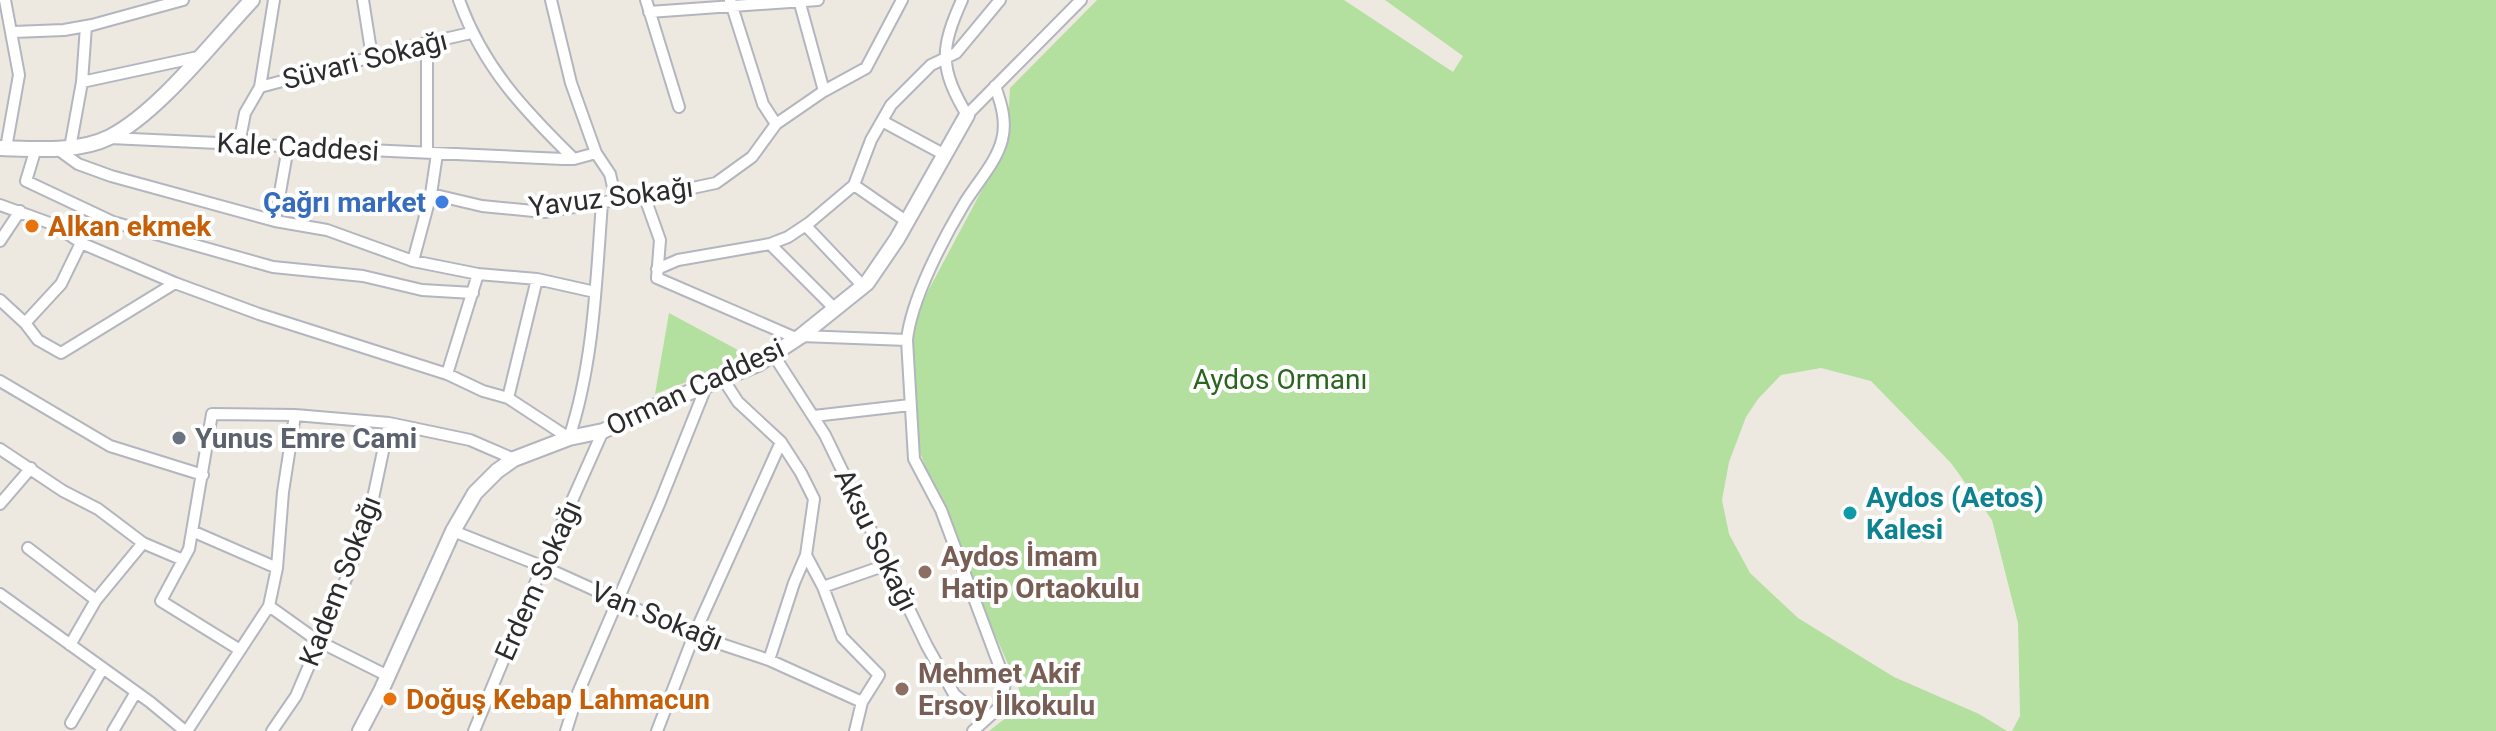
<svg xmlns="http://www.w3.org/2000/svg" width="2496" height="731" viewBox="0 0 2496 731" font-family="Roboto,sans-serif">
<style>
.green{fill:#b3e09f}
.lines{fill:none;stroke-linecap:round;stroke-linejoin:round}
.street-casing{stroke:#b3b5bf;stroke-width:14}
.secondary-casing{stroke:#b3b5bf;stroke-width:18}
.street{stroke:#fff;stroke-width:10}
.secondary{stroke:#fff;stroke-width:14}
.shop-dot{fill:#3f7fe0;stroke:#fff;stroke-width:3}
.food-dot{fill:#e8710a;stroke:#fff;stroke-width:3}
.worship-dot{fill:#6b7280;stroke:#fff;stroke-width:3}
.culture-dot{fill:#0f9aa8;stroke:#fff;stroke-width:3}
.education-dot{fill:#8d6e63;stroke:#fff;stroke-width:3}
.labels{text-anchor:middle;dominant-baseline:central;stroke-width:8;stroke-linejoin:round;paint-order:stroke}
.street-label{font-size:28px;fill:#2c2c2c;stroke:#fff}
.shop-label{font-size:28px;font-weight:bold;fill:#366cbe;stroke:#fff;text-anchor:end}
.food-label{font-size:28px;font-weight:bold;fill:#c56008;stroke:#fff;text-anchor:start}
.park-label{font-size:28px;fill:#2b661f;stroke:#fff}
.worship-label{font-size:28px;font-weight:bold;fill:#5b616d;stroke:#fff;text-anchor:start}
.culture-label{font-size:28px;font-weight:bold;fill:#0d838f;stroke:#fff;text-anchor:start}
.education-label{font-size:28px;font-weight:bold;fill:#785e54;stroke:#fff;text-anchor:start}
</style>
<rect width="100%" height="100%" fill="#ede8e0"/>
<path class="green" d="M1097,0H1344L1453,72L1463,56L1385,0H2496V731H2012L2020,716L2018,623L1992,520L1951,463L1871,381L1821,368L1781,375L1758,399L1746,417L1729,462L1722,500L1729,534L1750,573L1798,618L1894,677L1979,714L2007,731H989L1011,714L1019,689L946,523L920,452L912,321L1007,143L1010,88Z
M669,313L751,357L655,394Z"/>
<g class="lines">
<defs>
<path id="street" d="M5,0L19,75L6,148
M363,0L372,57
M459,0C483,67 524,110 574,159
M551,0L571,83L596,153L610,174L616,200
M646,0L679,107
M730,0L763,104L776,124
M799,0L824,91
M962,0C940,49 939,68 967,115L1081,0
M649,12L818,0
M13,32L64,30L92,25L183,0
M427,43V153
M82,82L198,57
M260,87L413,46L471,33
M882,121L945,155
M110,138L563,159H574L596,153
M239,144L245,113L260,87L274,0
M36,148L26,181L113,222L273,267L363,276L422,290L473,293
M56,148L78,164L111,176L275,221L327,230L413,261L478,274L537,279L595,292
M70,148L82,82L86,26
M854,185L906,221
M431,194L482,206L544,212L616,200L645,198L716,183L752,157L776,124L824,91L866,68L902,0
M645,198L660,240L657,278L798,339
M0,205L55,225L81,243L175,283L259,314L447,374L483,391L508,398L569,438C594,362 596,282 602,203
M275,221L288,147
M806,226L863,286
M0,241L20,211
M770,244L835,309
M413,261L431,194L437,154
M657,269L678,260L770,244L788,237L809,223L854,185L871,140L891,105L931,65L956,53L1000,0
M0,300L25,323L38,340L61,353L175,283
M25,323L61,284L81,243
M801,336L907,340
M773,354L825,435L927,646L954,694L985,720
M447,374L478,274
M723,379L738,402L781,442L801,473L814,499L806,555L823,587L842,637L879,675L862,702L855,731
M0,381L110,446L203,475
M508,398L537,279
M814,416L910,405
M0,449L63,491L98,509L143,543L183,560
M0,504L31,468
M192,531L277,568
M453,531L544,567L694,635L769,660L862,702
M28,548L96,600
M823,587L889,564
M0,594L150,702L185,731
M269,606L318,641L388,676
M70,645L96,600L143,543
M240,650L161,601L189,549L212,414L295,415L389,423L470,440L514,459
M769,660L794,583L806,555
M71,723L103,668
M113,731L136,692
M187,731L269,606L277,568L283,492L295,415
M272,731L296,696L349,572L372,503L389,423
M474,731L534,586L603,431
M566,731L578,693L660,502L706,387
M657,731L694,635L781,442
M973,731L1002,705L1005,681L941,510L914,459L907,340C911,300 943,239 964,204C976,184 996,163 1002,140C1007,121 1001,103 995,86"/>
<path id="secondary" d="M0,148C34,149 78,153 110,137C159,112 213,41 252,0
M360,731L381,691L453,531L475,493L497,471L514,459L569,438L603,431L649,409L758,364L801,336L867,283L897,239L967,115"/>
</defs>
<use href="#street" class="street-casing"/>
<use href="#secondary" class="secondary-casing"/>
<use href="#street" class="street"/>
<use href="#secondary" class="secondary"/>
</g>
<circle class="shop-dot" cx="442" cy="202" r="8"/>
<g class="food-dot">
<circle cx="32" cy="226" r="8"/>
<circle cx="390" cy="699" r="8"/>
</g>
<circle class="worship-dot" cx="179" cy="438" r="8"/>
<circle class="culture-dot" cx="1850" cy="513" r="8"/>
<g class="education-dot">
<circle cx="925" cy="572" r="8"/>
<circle cx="902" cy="689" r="8"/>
</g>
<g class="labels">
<g class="street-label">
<text transform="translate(365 60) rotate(-14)">Süvari Sokağı</text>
<text transform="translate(298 147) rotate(3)">Kale Caddesi</text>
<text transform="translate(611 197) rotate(-7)">Yavuz Sokağı</text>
<text transform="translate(695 387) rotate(-25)">Orman Caddesi</text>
<text transform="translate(876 540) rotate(64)">Aksu Sokağı</text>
<text transform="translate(538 580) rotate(-66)">Erdem Sokağı</text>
<text transform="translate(340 581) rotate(-69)">Kadem Sokağı</text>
<text transform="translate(657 616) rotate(22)">Van Sokağı</text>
</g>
<g class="shop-label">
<text x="426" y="202">Çağrı market</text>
</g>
<g class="food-label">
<text x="48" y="226">Alkan ekmek</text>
<text x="406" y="699">Doğuş Kebap Lahmacun</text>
</g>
<g class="park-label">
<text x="1280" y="379">Aydos Ormanı</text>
</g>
<g class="worship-label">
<text x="195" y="438">Yunus Emre Cami</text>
</g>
<g class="culture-label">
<text x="1866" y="497">Aydos (Aetos)<tspan x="1866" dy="32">Kalesi</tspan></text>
</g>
<g class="education-label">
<text x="941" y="556">Aydos İmam<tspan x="941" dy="32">Hatip Ortaokulu</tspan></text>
<text x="918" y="673">Mehmet Akif<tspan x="918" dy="32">Ersoy İlkokulu</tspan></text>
</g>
</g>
</svg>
